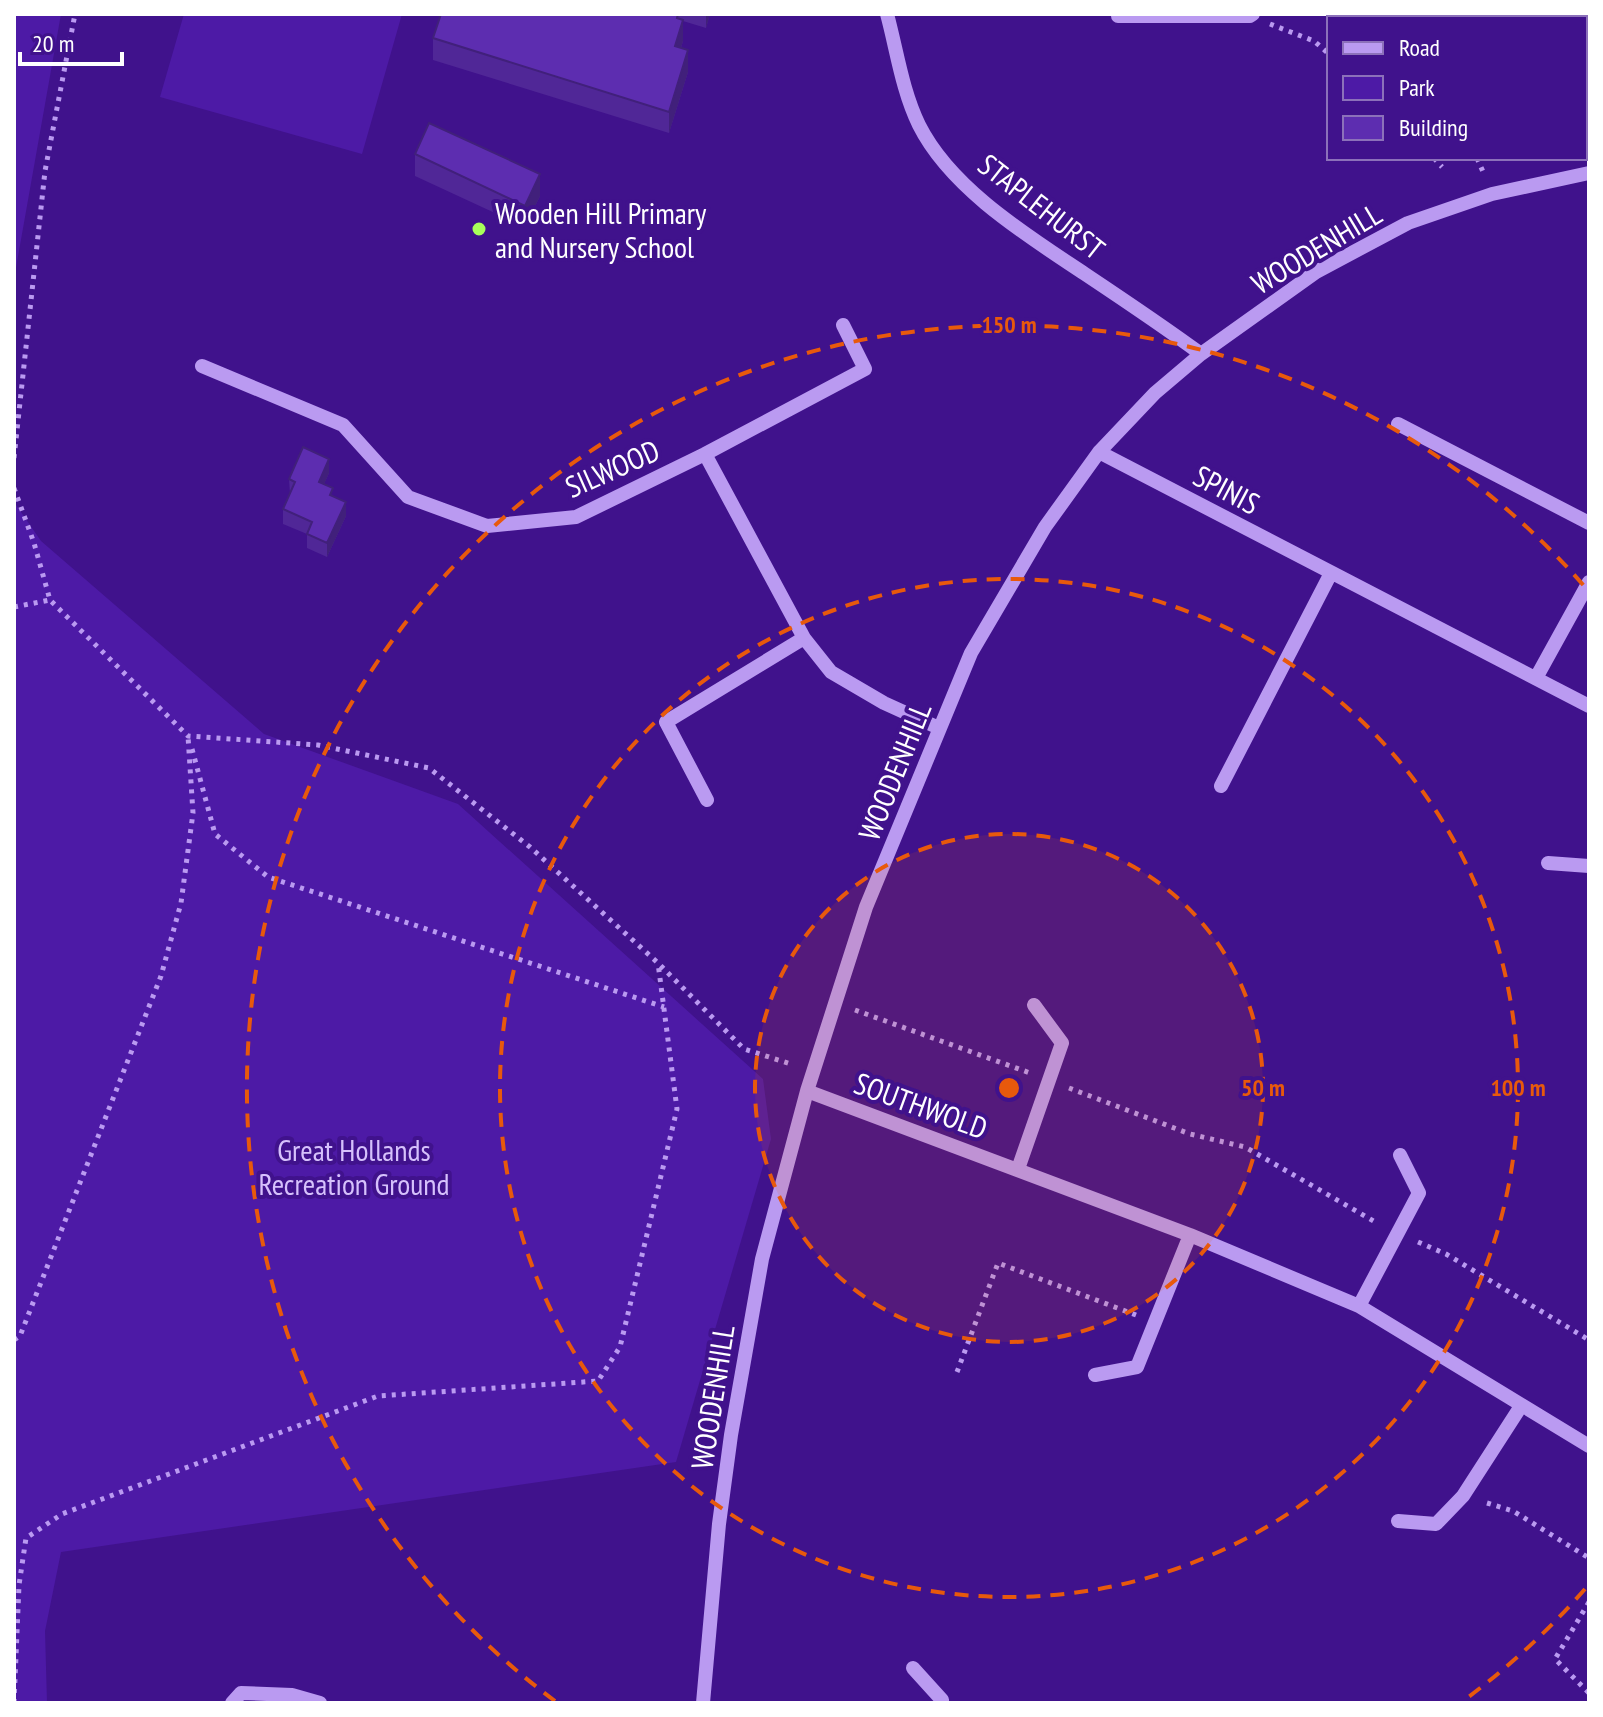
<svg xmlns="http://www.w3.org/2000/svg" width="1603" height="1717" viewBox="0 0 1603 1717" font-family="'PT Sans Narrow',sans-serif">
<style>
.green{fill:#4d1aa6}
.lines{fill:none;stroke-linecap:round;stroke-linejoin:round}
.path{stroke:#ba9af1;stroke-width:5;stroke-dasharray:4 6;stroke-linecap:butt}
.minor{stroke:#ba9af1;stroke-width:14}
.wall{fill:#502797}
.shaded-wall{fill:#41207b}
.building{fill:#5d2db0;stroke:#41207b;stroke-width:2}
.ring{fill:none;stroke:#e8590c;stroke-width:4;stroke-dasharray:14 10}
.poi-dot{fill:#a8ff5a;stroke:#40128c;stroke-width:3}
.labels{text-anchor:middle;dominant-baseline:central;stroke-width:8;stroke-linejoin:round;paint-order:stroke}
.street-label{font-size:30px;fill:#fff;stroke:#40128c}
.poi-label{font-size:30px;fill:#fff;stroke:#40128c;text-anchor:start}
.park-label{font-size:30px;fill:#d6c1fc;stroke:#40128c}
.centre{fill:#e8590c;stroke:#40128c;stroke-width:4}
.ring-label{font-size:24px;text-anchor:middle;font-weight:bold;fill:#e8590c;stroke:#40128c;stroke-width:8;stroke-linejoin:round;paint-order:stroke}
</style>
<rect width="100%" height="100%" fill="#40128c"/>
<path class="green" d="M14,14H61L14,279Z
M184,14H402L362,154L160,97Z
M14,502L41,541L264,734L458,804L763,1079L771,1139L676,1462L61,1552L45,1631L47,1703H14Z"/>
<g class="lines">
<path class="path" d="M1270,24L1314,41L1329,54
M1585,119L1589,118
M1434,158L1442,167
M1477,158L1484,174
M14,458L45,171L75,14
M14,488L34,543L50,600L188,736L318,745L429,768L530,847L658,963L744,1049L791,1064
M14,607L50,600
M192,749L215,834L268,877L664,1007
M855,1010L1030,1073
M1069,1088L1190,1134L1245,1147L1377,1223
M1418,1242L1446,1254L1589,1340
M14,1340L20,1336L161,976L181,903L193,813L188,736
M957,1372L998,1263L1136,1315
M1487,1503L1513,1511L1589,1558
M1589,1602L1555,1659L1589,1693
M14,1703L19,1585L26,1538L62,1514L378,1396L598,1381L620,1347L677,1109L658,963"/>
<path class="minor" d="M887,14C897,51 902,90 919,125C951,189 1028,236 1085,274C1124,300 1163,326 1201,354
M1118,16H1250L1253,14
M202,366L343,425L408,497L487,526L576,517L705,454L865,369L843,325
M1398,424L1589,523
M1099,452L1589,706
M705,454L804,638L831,672L884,703L939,728
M1536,678L1589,582
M1221,786L1331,573
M707,800L666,722L804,638
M1548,863L1589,866
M807,1091L1190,1235L1359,1306L1589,1446
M1018,1169L1062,1043L1034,1005
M1359,1306L1419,1193L1400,1155
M1095,1375L1137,1367L1190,1235
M1398,1521L1436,1524L1463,1496L1521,1406
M913,1668L942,1700L941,1703
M232,1703L241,1693L292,1695L320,1703
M703,1703L719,1524L731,1435L762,1259L807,1091L866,907L971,653L1045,527L1099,452L1155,393L1201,354L1316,272L1408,223L1492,194L1589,173"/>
</g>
<path class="wall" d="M441,14H710L706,28L683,21V41L681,48L688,72L669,133L433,60V38Z
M415,154L540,196L525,227L415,176Z
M329,473L324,484L346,516L327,557L307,548V534L283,524V509L290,494L289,479Z"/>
<path class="shaded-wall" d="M706,14H710L706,28Z
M683,20V41L675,67V46Z
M688,50V72L669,133V112Z
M540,174V196L525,227V206Z
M329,459V473L319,496V482Z
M346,502V516L327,557V543Z"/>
<path class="building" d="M441,14H678L677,18L683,20L675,46L688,50L669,112L433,38Z
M429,123L540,174L525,206L415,154Z
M303,447L329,459L319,482L333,488L330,495L346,502L327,543L307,534L312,522L283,509L295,482L289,479Z"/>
<circle cx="1009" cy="1088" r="254" fill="#e8590c" fill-opacity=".12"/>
<g class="ring">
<circle cx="1009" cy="1088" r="254"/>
<circle cx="1009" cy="1088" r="509"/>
<path d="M1585 1589A763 763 0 0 1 1463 1701M555 1701A763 763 0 1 1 1585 587"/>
</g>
<circle class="poi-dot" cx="479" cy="229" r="8"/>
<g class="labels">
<g class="street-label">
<text transform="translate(1042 206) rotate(38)">STAPLEHURST</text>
<text transform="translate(1316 248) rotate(-31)">WOODENHILL</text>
<text transform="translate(612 468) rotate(-24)">SILWOOD</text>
<text transform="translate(1227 489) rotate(28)">SPINIS</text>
<text transform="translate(894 771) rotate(-68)">WOODENHILL</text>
<text transform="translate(921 1105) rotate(20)">SOUTHWOLD</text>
<text transform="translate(712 1397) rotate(-81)">WOODENHILL</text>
</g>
<g class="poi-label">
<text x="495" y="212">Wooden Hill Primary<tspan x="495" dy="34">and Nursery School</tspan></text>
</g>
<g class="park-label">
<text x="354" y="1149">Great Hollands<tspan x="354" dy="34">Recreation Ground</tspan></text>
</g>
</g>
<circle cx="1009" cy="1088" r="12" class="centre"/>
<g class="ring-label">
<text x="1009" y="333">150 m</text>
<text x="1263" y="1096">50 m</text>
<text x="1518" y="1096">100 m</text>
</g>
<rect width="1603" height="1717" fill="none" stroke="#ffffff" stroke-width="32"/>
<rect x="1327" y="16" width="260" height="144" fill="#40128c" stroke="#8c71ba" stroke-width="2"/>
<rect x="1343" y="42" width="40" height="12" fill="#ba9af1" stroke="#8c71ba" stroke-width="2"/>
<text x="1399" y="56" font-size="24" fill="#ffffff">Road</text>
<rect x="1343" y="76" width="40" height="24" fill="#4d1aa6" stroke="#8c71ba" stroke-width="2"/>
<text x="1399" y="96" font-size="24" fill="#ffffff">Park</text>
<rect x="1343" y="116" width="40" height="24" fill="#5d2db0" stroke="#8c71ba" stroke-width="2"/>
<text x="1399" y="136" font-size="24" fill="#ffffff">Building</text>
<path d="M20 52v12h102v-12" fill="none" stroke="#ffffff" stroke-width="4"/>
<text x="32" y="52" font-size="24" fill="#ffffff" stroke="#40128c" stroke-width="6" paint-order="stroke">20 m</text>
</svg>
